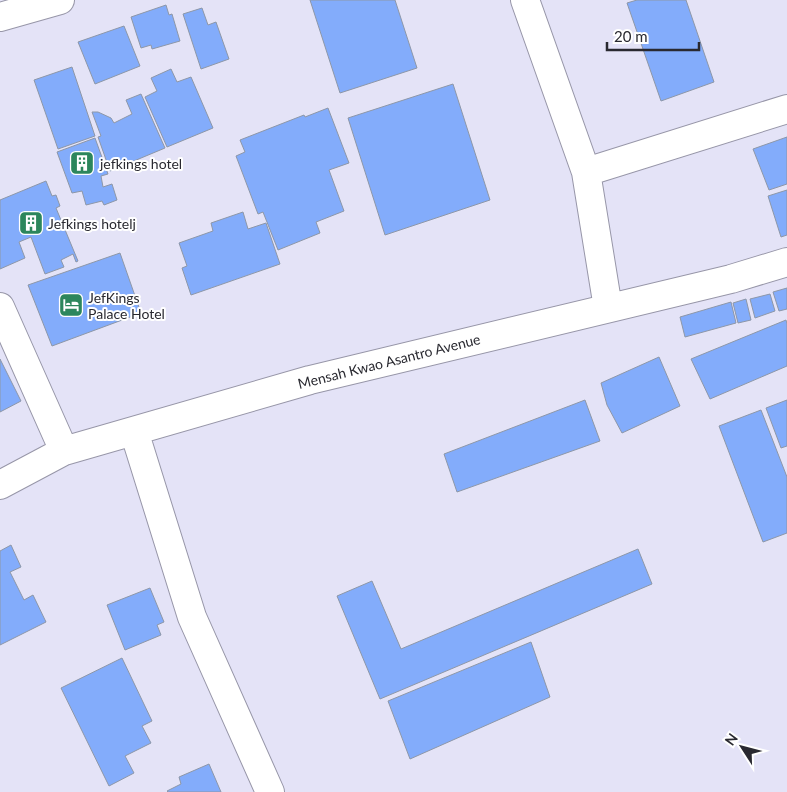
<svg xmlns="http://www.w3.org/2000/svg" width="787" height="792" viewBox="0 0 787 792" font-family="Lato,sans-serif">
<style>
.building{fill:#83acfb;stroke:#8d97a8}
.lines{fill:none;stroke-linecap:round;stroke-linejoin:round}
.minor-casing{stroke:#9796a8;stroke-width:30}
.minor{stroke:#fff;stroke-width:28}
.labels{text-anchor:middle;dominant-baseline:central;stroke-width:4;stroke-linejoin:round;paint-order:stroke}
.poi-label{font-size:14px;fill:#292930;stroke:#fff;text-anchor:start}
.street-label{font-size:14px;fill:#292930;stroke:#fff}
</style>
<rect width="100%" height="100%" fill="#e4e3f7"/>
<path class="building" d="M310,0H395L417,68L340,93Z
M637,0H686L714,82L661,101L627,3Z
M166,5L169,15L172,14L180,41L152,49L151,45L141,48L131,17Z
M202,8L208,25L216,22L229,59L201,69L183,14Z
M124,26L140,66L95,84L78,42Z
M72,67L95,136L58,149L34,80Z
M171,69L177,82L191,77L213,128L167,147L145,97L157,91L151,78Z
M453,84L490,200L385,235L348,118Z
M141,94L165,148L110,171L98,137L101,136L92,112H98L111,118L114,123L132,114L126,100Z
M328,108L349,163L329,170L344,211L316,222L320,233L278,250L263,212L258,214L236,156L245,152L240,140L304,115L305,117Z
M787,137V184L769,190L753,149Z
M95,138L108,174L101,176L103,187L112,184L117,200L104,205L102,201L86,205L82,191L72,193L57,152Z
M46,181L52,196L56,195L60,206L56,208L78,261L76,262L73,254L61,260L64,267L45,274L31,237L19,242L25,258L0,269V200Z
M787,190V235L781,237L768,196Z
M243,212L248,229L266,223L280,264L191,295L182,268L187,266L179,243L213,231L211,223Z
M120,253L141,313L52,346L28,285Z
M787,288V309L779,311L773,292Z
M770,294L775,311L755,318L750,299Z
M746,299L751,320L738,323L733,303Z
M731,302L736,323L685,337L680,317Z
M786,320L787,324V366L710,399L691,359Z
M659,357L680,406L622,433L607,405L601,383Z
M0,359L21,401L0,412Z
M585,400L600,441L457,492L444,454Z
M787,400V446L781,448L766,408Z
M761,410L787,477V533L763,542L719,426Z
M11,545L21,567L10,572L24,600L33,595L46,622L0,645V551Z
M638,549L652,584L380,699L337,596L372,581L401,649Z
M150,588L164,622L157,625L161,635L125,650L107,605Z
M531,642L550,697L410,759L388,701Z
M122,658L152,721L142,726L151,743L125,756L134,773L109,786L61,688Z
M209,764L221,792H168L167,791L181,784L179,777Z"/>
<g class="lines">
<defs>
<path id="minor" d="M525,0L586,172L608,308
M0,17L60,0
M586,172L787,109
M0,307L64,451
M134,431L192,617L270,792
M0,485L64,451L310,380L731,279L787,262"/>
</defs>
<use href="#minor" class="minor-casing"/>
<use href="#minor" class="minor"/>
</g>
<defs>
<symbol id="building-square" viewBox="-11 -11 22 22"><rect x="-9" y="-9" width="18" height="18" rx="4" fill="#2c865c" stroke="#fff"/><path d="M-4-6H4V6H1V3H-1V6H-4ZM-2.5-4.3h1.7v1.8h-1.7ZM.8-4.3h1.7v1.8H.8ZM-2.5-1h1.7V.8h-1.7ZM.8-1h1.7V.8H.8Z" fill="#fff"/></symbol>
<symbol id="hotel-square" viewBox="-11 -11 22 22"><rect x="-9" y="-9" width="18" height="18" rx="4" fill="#2c865c" stroke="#fff"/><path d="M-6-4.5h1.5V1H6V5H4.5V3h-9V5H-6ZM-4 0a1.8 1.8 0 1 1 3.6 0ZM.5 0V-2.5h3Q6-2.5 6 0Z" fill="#fff"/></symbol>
</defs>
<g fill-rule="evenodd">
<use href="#building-square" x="68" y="149" width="28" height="28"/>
<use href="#building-square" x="17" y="209" width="28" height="28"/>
<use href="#hotel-square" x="57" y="291" width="28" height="28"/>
</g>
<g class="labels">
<g class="poi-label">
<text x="100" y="163">jefkings hotel</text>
<text x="48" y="223">Jefkings hotelj</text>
<text x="88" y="297">JefKings<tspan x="88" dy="16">Palace Hotel</tspan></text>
</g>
<g class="street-label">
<text transform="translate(389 361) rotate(-14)">Mensah Kwao Asantro Avenue</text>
</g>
</g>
<g transform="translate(742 747) rotate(306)" stroke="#ffffff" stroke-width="4" paint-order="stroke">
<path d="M0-4L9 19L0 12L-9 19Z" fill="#292930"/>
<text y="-8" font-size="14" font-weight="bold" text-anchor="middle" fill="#292930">N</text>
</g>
<path d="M607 42v8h92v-8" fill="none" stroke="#292930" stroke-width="2.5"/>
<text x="614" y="42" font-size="15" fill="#292930" stroke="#ffffff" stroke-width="4" paint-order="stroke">20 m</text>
</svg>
